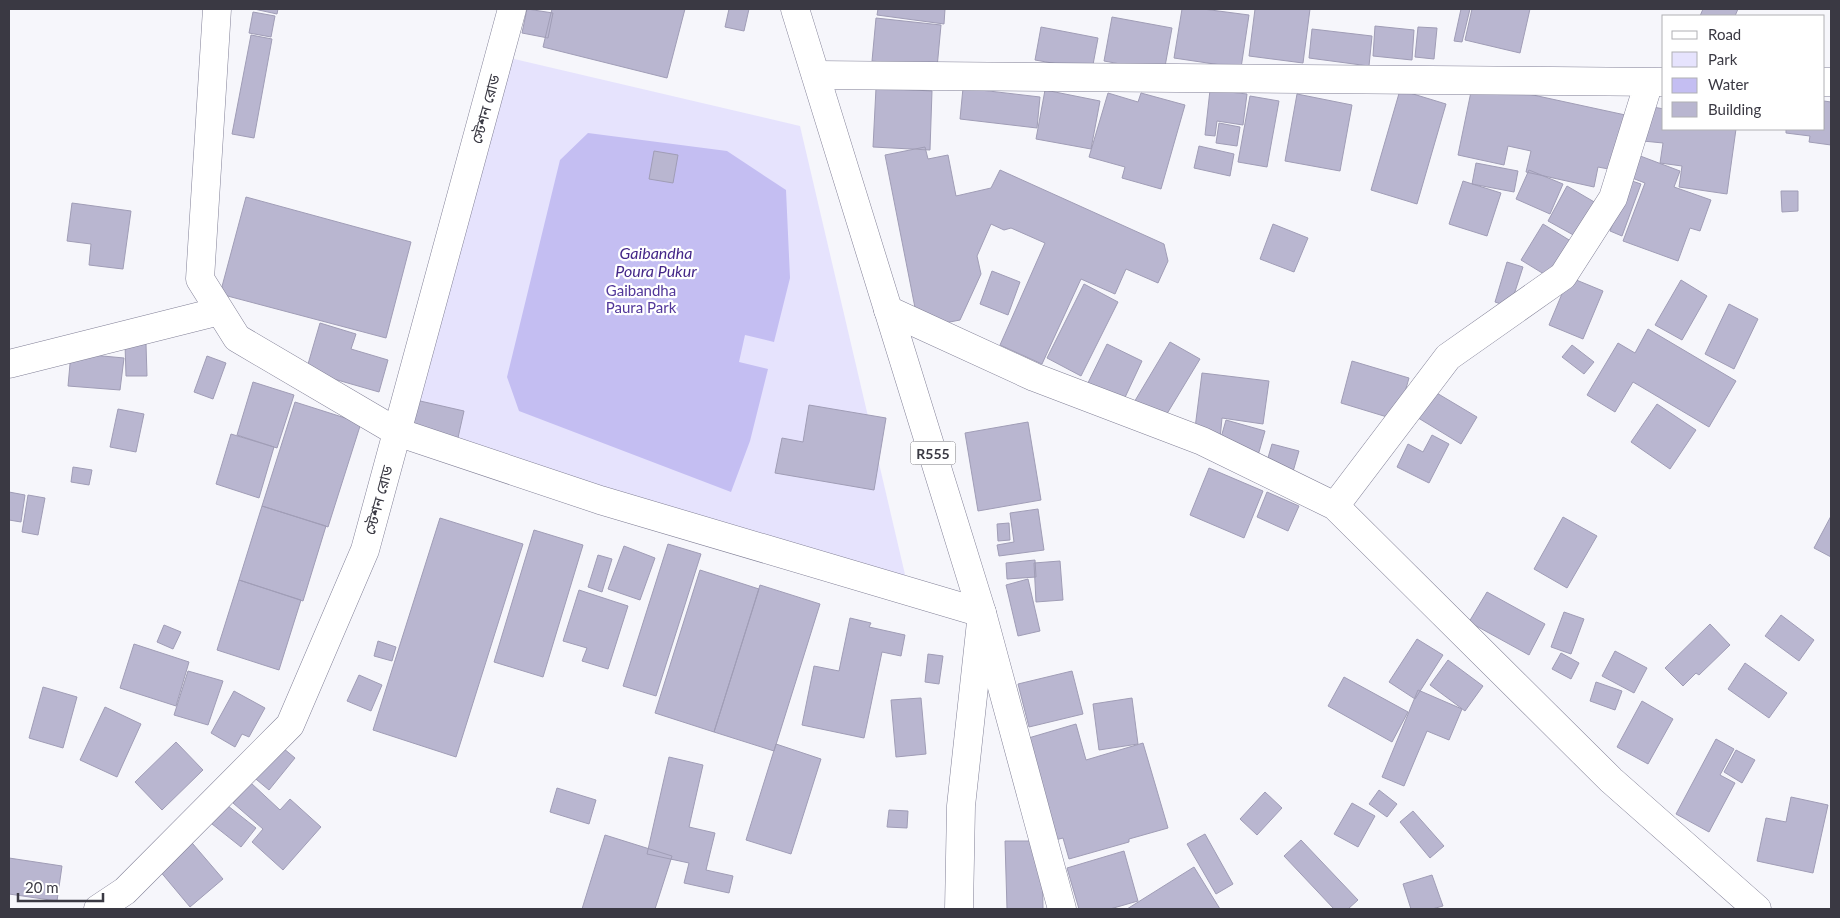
<svg xmlns="http://www.w3.org/2000/svg" width="1840" height="918" viewBox="0 0 1840 918" font-family="Lato,'Noto Sans Bengali',sans-serif">
<style>
.green{fill:#e6e3fd}
.water{fill:#c4bef2}
.building{fill:#b9b6d0;stroke:#a09db6}
.lines{fill:none;stroke-linecap:round;stroke-linejoin:round}
.minor-casing{stroke:#828097;stroke-width:29}
.major-casing{stroke:#828097;stroke-width:29}
.minor{stroke:#fff;stroke-width:28}
.major{stroke:#fff;stroke-width:28}
.labels{text-anchor:middle;dominant-baseline:central;stroke-width:4.5;stroke-linejoin:round;paint-order:stroke}
.shield{fill:#fff;stroke:#75747b;stroke-width:1}
.shield-label{font-size:14px;font-weight:bold;fill:#3a3943}
.street-label{font-size:15px;fill:#3a3943;stroke:#fff}
.park-label{font-size:15px;fill:#513799;stroke:#fff}
.water-label{font-size:16px;font-style:italic;fill:#442788;stroke:#fff}
</style>
<rect width="100%" height="100%" fill="#f6f6fb"/>
<path class="green" d="M510,58L800,126L907,583L402,429Z"/>
<path class="water" d="M588,133L727,151L786,190L790,278L774,342L745,335L739,362L768,369L750,441L731,492L519,411L507,377L560,160Z"/>
<path class="building" d="M254,9H278L277,14Z
M527,9L553,13L548,38L522,33Z
M552,9H685L667,78L543,47Z
M729,9H749L744,31L725,27Z
M878,9H945L944,24L877,15Z
M1182,9H1203L1249,15L1241,68L1174,58Z
M1255,9H1310L1303,63L1249,56Z
M1461,9H1470L1462,42L1454,41Z
M1472,9H1530L1520,53L1465,40Z
M1703,9H1738L1735,16H1700Z
M253,12L275,16L271,37L249,33Z
M1112,17L1172,28L1164,72L1104,61Z
M876,18L941,25L937,68L872,61Z
M1375,26L1414,30L1412,60L1373,56Z
M1041,27L1098,38L1092,70L1035,60Z
M1418,27L1437,28L1434,59L1415,57Z
M1312,29L1372,36L1369,66L1309,58Z
M251,35L272,39L254,138L232,134Z
M1473,82L1630,116L1619,171L1598,167L1594,187L1526,172L1531,151L1508,146L1504,165L1458,155Z
M876,88L932,91L930,150L873,147Z
M963,88L1040,97L1037,128L960,119Z
M1045,90L1100,101L1091,149L1036,139Z
M1210,90L1247,94L1243,125L1217,121L1215,136L1205,135Z
M1400,90L1446,104L1417,204L1371,190Z
M1108,93L1138,102L1141,93L1185,105L1161,189L1122,178L1125,167L1089,157Z
M1297,94L1352,105L1340,171L1285,161Z
M1250,96L1279,101L1267,167L1238,162Z
M1824,101L1831,102V145L1809,142L1810,136L1786,133V129H1824Z
M1647,106L1664,109V129H1736L1727,194L1679,187L1682,166L1660,163L1663,143L1643,141Z
M1219,123L1240,127L1237,146L1216,143Z
M1199,146L1234,154L1230,176L1194,168Z
M925,147L928,159L948,155L956,196L991,188L1000,170L1164,244L1168,261L1158,283L1126,269L1115,294L1081,279L1042,364L1000,345L1045,243L1011,228L1004,230L991,224L977,256L981,274L960,320L919,328L885,155Z
M654,151L678,155L673,183L649,179Z
M1635,154L1680,171L1674,187L1711,200L1700,231L1690,228L1678,261L1623,241L1645,183L1627,176Z
M1476,163L1518,171L1514,192L1472,184Z
M1529,170L1563,184L1550,214L1516,199Z
M1629,180L1641,184L1622,236L1610,231Z
M1463,181L1501,193L1487,236L1449,224Z
M1567,186L1596,203L1577,237L1548,221Z
M1781,191H1798V211L1782,212Z
M246,197L411,242L386,338L220,294Z
M72,203L131,211L123,269L89,265L91,244L67,241Z
M1273,224L1308,238L1294,272L1260,259Z
M1543,224L1574,243L1552,279L1521,260Z
M1507,262L1523,267L1510,307L1495,302Z
M992,271L1020,282L1008,315L980,304Z
M1569,277L1603,291L1583,339L1549,325Z
M1681,280L1707,296L1682,340L1655,325Z
M1084,284L1118,302L1081,376L1047,358Z
M1729,304L1758,319L1734,369L1705,354Z
M320,323L356,334L351,349L388,360L379,392L306,371Z
M1648,329L1736,381L1709,427L1633,382L1615,412L1587,395L1618,343L1635,353Z
M1170,342L1200,359L1162,422L1133,404Z
M125,344H146L147,376H126Z
M1107,344L1142,361L1121,406L1085,389Z
M1572,345L1594,362L1584,374L1562,357Z
M71,353L124,358L120,390L68,386Z
M207,356L226,363L213,399L194,392Z
M1352,361L1409,378L1397,420L1341,403Z
M1202,373L1269,381L1263,424L1222,418L1220,439L1194,436Z
M253,382L294,395L277,448L237,435Z
M1430,389L1477,417L1461,444L1415,416Z
M407,398L464,411L455,451L398,438Z
M295,402L361,423L328,527L262,506Z
M1657,404L1696,430L1670,469L1631,442Z
M809,405L886,418L874,490L775,473L782,438L803,442Z
M118,409L144,414L136,452L110,447Z
M1226,420L1265,431L1257,459L1218,448Z
M1028,422L1041,500L978,511L965,433Z
M231,434L274,447L259,498L216,484Z
M1432,435L1449,444L1429,483L1397,467L1408,444L1423,452Z
M1272,444L1299,451L1292,475L1265,468Z
M73,467L92,470L89,485L71,482Z
M1209,468L1263,491L1244,538L1190,515Z
M9,492L25,495L21,522L9,520Z
M1267,492L1299,506L1288,531L1257,517Z
M28,495L45,498L38,535L22,532Z
M262,506L326,526L303,601L239,580Z
M1038,509L1044,550L999,556L997,545L1014,542L1010,513Z
M1831,516V557L1814,548Z
M1563,517L1597,536L1567,588L1534,569Z
M440,518L523,544L456,757L373,730Z
M1009,523L1010,540L998,541L997,524Z
M534,530L583,545L543,677L494,662Z
M668,544L701,554L656,696L623,686Z
M624,546L655,558L640,600L608,589Z
M598,555L612,559L602,592L588,587Z
M1035,560L1036,577L1007,579L1006,563Z
M1060,561L1063,600L1036,602L1034,563Z
M700,570L759,589L714,732L655,713Z
M1028,579L1040,631L1018,636L1006,585Z
M239,580L301,600L279,670L217,650Z
M760,585L820,604L774,751L714,732Z
M579,590L628,606L608,669L582,661L587,648L563,641Z
M1487,592L1545,624L1529,655L1469,622Z
M1564,612L1584,619L1571,654L1551,647Z
M1781,615L1814,640L1799,661L1765,636Z
M850,618L871,623L869,627L905,635L901,656L882,652L864,738L802,725L814,666L839,671Z
M1710,624L1730,645L1699,675L1696,673L1683,686L1665,668Z
M164,625L181,632L173,649L157,642Z
M1417,639L1443,655L1415,699L1389,682Z
M378,641L396,647L392,661L374,656Z
M134,644L189,662L176,706L120,688Z
M1615,651L1647,668L1634,693L1602,676Z
M1561,653L1579,663L1571,679L1552,669Z
M928,654L943,656L939,684L925,682Z
M1448,660L1483,686L1465,711L1430,685Z
M1745,663L1787,693L1769,718L1728,689Z
M188,671L223,681L208,725L174,715Z
M1072,671L1083,714L1029,727L1018,684Z
M359,675L382,685L371,711L347,701Z
M1344,677L1408,712L1392,742L1328,706Z
M1596,682L1622,691L1615,710L1590,701Z
M43,687L77,697L63,748L29,738Z
M1418,690L1462,709L1449,740L1427,731L1404,786L1382,777Z
M234,691L265,708L249,737L242,734L235,747L211,733Z
M921,698L926,754L896,757L891,700Z
M1132,698L1138,744L1099,750L1093,704Z
M1642,701L1673,719L1648,764L1617,747Z
M105,707L141,724L117,777L80,760Z
M1076,724L1086,760L1143,743L1168,828L1129,839V842L1069,859L1063,838L1055,840L1025,739Z
M1716,739L1734,749L1720,775L1735,783L1709,832L1676,814Z
M176,742L203,770L162,810L135,782Z
M277,743L295,758L269,790L251,775Z
M776,744L821,759L791,854L746,840Z
M1736,750L1755,760L1742,783L1724,772Z
M669,757L703,765L689,827L715,833L706,870L733,876L729,893L684,883L689,863L647,854Z
M251,783L280,810L290,799L321,827L283,870L252,842L263,829L233,803Z
M557,788L596,800L589,824L550,812Z
M1379,790L1397,804L1387,817L1369,804Z
M1265,792L1282,808L1257,835L1240,819Z
M1791,797L1828,805L1813,873L1757,861L1766,818L1786,822Z
M223,802L256,828L241,847L207,820Z
M1352,803L1375,816L1358,847L1334,834Z
M889,810L908,811L907,828L887,827Z
M1413,811L1444,846L1430,858L1400,822Z
M1205,834L1233,884L1216,894L1187,844Z
M605,835L672,856L655,909H582Z
M187,837L223,879L190,907L154,864Z
M1301,840L1358,900L1348,909H1334L1284,856Z
M1005,841H1042L1043,909H1007Z
M1124,851L1138,901L1110,909H1079L1067,868Z
M9,858L62,866L57,901L9,894Z
M1194,867L1220,909H1127Z
M1432,875L1443,906L1432,909H1411L1403,884Z"/>
<g class="lines">
<defs>
<path id="minor" d="M217,9L200,279L237,338L397,432L600,500L982,613L1062,909
M816,75L1664,82
M1824,82H1831
M888,310L1034,377L1202,441L1335,506L1611,780L1757,909
M9,364L220,311
M1335,506L1448,357L1563,276L1613,198L1649,82
M98,909L125,891L290,725L365,550L512,9"/>
<path id="major" d="M795,9L982,613L961,806L959,909"/>
</defs>
<use href="#minor" class="minor-casing"/>
<use href="#major" class="major-casing"/>
<use href="#minor" class="minor"/>
<use href="#major" class="major"/>
</g>
<g class="labels">
<rect class="shield" x="910.5" y="441.5" width="45" height="23" rx="4"/>
<g class="shield-label">
<text x="933" y="453">R555</text>
</g>
<g class="street-label">
<text transform="translate(485 109) rotate(-75)">স্টেশন রোড</text>
<text transform="translate(378 500) rotate(-75)">স্টেশন রোড</text>
</g>
<g class="park-label">
<text x="641" y="290">Gaibandha<tspan x="641" dy="17">Paura Park</tspan></text>
</g>
<g class="water-label">
<text x="656" y="252">Gaibandha<tspan x="656" dy="18">Poura Pukur</tspan></text>
</g>
</g>
<rect width="1840" height="918" fill="none" stroke="#3a3943" stroke-width="20"/>
<rect x="1662" y="15" width="162" height="115" fill="#ffffff" stroke="#b0b0b4"/>
<rect x="1672" y="31" width="25" height="8" fill="#ffffff" stroke="#b0b0b4"/>
<text x="1708" y="40" font-size="15" fill="#3a3943">Road</text>
<rect x="1672" y="52" width="25" height="15" fill="#e6e3fd" stroke="#b0b0b4"/>
<text x="1708" y="65" font-size="15" fill="#3a3943">Park</text>
<rect x="1672" y="78" width="25" height="15" fill="#c4bef2" stroke="#b0b0b4"/>
<text x="1708" y="90" font-size="15" fill="#3a3943">Water</text>
<rect x="1672" y="102" width="25" height="15" fill="#b9b6d0" stroke="#b0b0b4"/>
<text x="1708" y="115" font-size="15" fill="#3a3943">Building</text>
<path d="M18 893v8h85v-8" fill="none" stroke="#3a3943" stroke-width="2.5"/>
<text x="25" y="893" font-size="15" fill="#3a3943" stroke="#ffffff" stroke-width="4" paint-order="stroke">20 m</text>
</svg>
